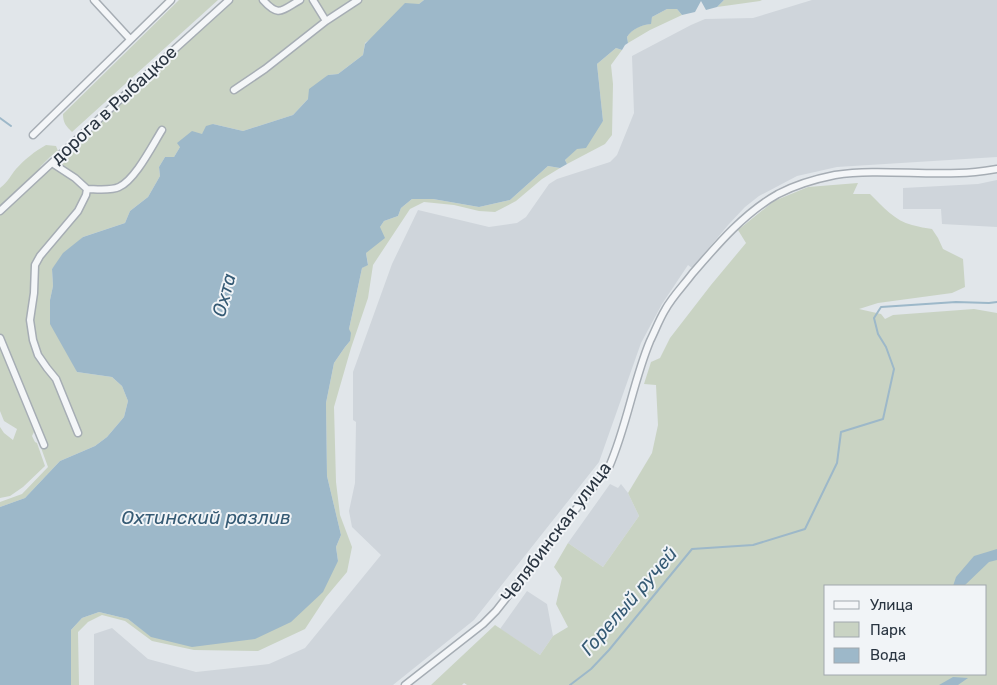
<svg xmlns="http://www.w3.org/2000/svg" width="997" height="685" viewBox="0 0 997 685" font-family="Rubik,sans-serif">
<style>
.built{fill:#cfd5db}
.green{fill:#c9d3c3;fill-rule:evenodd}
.water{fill:#9db8c9}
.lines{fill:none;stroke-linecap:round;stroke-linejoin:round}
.stream{stroke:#9db8c9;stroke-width:2}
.minor-casing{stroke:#a6adb4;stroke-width:9}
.minor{stroke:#f4f6f8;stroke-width:6}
.labels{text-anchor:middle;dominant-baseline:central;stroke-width:4;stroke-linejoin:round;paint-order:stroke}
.street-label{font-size:18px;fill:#2a3541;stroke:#f1f4f7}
.water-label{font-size:19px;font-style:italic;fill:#355a74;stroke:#f1f4f7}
</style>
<rect width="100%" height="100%" fill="#e1e6ea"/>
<path class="built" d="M812,0H997V157L837,167L797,176L759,196L745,207L729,224L692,268L688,265L662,304L641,343L599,462L474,620L393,685H94V634L112,628L148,659L196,672L269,664L305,648L381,555L352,527L349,511L355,483L356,422L353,420V372L392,264L418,210L489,227L517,223L526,217L549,184L557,179L610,162L617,155L634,113L632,56L691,25L705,19L753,18Z
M997,180V227L942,224L941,209H903V188L978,184Z
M610,484L618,488L621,484L628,493L639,516L603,567L568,543Z
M527,591L547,604L553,636L540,655L500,629Z"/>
<path class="green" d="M179,0H218L72,132C66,126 63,123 63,114Z
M228,0H424L419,4L365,43L363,55L338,74L328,75L308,99L293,115L243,131L213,124L202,134L180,147L174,157H165L159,167L160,176L148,197L130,211L125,223L83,237L52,269L53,286L50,300L77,372L112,377L122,386L128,401L124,417L107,437L95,446L60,461L25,498L0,507V502L22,494L48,467L0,335V214Z
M724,0H762L760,1L717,7Z
M667,9H677L682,15L650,30L628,43L627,37C632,29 640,25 650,24L652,17Z
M616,48L622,50L611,65L613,84L612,135L605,144L567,164L565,160L603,121L597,64Z
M46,145L56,146L58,151L50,157L41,166L34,176L0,208V188C9,181 10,176 16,169C24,160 35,151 46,145Z
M548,166L560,168L542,179L516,201L495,212L479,211L454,205L424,202L410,209L373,265L368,298L351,348L334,407L336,482L340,515L352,547L347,572L326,597L305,629L258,651L194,650L152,641L125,621L102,615L88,622L78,632L79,685H71V630L82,618L99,612L128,619L152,637L338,561L336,547L341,535L327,476L326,403L334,363L345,347L350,341L349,329L362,268L368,264L366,253L380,227L384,221L398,216L401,208L412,199H433L479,207L510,200Z
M858,183L853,194H870C882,206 895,221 912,225C919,227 926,228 932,229L938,238L943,249L963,259L965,287L952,293L878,303L859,309L881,314L885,319L893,315L974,309L997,313V685H467L464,683L462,685H431L495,625L540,655L553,636L568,627L556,604L562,578L554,567L568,543L603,567L639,516L628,493L652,453L658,425L656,385L644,384L651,362L660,358L670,338L711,285L746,243L738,230L774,201L808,187ZM826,586H986V674H826Z
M0,347L34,432L32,436L35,442L37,443L45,466L23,487L10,496L0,498V427L4,433L13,440L17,429L4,421L0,411Z"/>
<path class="water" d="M424,0H724L717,7L706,10L701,1L695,12L682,15L677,9H667L652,17L651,24C641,25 632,29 627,37L628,43L625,45L622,50L616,48L597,64L603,121L586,148L577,149L565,160L567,164L560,168L548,166L510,200L479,207L433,199H412L401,208L398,216L384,221L380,227L385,238L366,253L368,265L362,268L349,329L351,333L350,341L345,347L334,363L326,403L327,476L341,535L336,547L338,561L323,592L291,622L255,639L192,647L151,637L128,619L99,612L82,618L71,630V685H0V507L25,498L60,461L95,446L107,437L124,417L128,401L122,386L112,377L77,372L50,324V300L53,286L52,269L63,253L83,237L125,223L130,211L148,197L160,176L159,167L165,157H174L180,147L177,143L192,131L202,134L206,126L213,124L243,131L293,115L308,99L309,89L328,75L338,74L363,55L365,44L405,3L419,4Z
M997,549V560L989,562L964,586H953L956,577L974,556Z
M953,677L968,678L958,685H939Z"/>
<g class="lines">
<path class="stream" d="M0,118L11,126
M570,685L591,669L609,650L692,549L753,545L805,529L837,463L841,432L883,419L894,369L886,347L878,334L874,318L881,307L956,302L989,303L997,302"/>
<defs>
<path id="minor" d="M94,0L130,39
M263,0C279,18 282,10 300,0
M313,0L326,21
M234,90L265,69L326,21L358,0
M33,135L171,0
M52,163L75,178L87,189
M0,211L156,66L229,0
M0,338L44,445
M78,433L56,379L47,368L38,355L33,340L30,320L34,293L35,265L40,256L78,211L86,195L87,189C95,189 111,191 119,187C135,180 152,146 162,130
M405,685L483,624L496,611L609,467C627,426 633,382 650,341C655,331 659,320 665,310C672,297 683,286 692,274C717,245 744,213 778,194C795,185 815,179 835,175C876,169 918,175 959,173C972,173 985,171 997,169"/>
</defs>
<use href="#minor" class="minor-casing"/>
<use href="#minor" class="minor"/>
</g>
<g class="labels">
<g class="street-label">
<text transform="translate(114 105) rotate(-43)">дорога в Рыбацкое</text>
<text transform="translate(556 532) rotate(-53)">Челябинская улица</text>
</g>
<g class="water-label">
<text transform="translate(224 295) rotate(-75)">Охта</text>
<text x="206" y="517">Охтинский разлив</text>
<text transform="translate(629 601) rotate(-49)">Горелый ручей</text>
</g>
</g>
<rect x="824" y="585" width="162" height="90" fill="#f1f4f7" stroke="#a1a8ae"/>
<rect x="834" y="601" width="25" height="8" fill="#f4f6f8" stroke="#a1a8ae"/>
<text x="870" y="610" font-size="15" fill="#2a3541">Улица</text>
<rect x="834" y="622" width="25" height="15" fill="#c9d3c3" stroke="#a1a8ae"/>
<text x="870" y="635" font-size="15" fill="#2a3541">Парк</text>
<rect x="834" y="648" width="25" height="15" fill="#9db8c9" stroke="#a1a8ae"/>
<text x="870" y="660" font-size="15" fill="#2a3541">Вода</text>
</svg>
